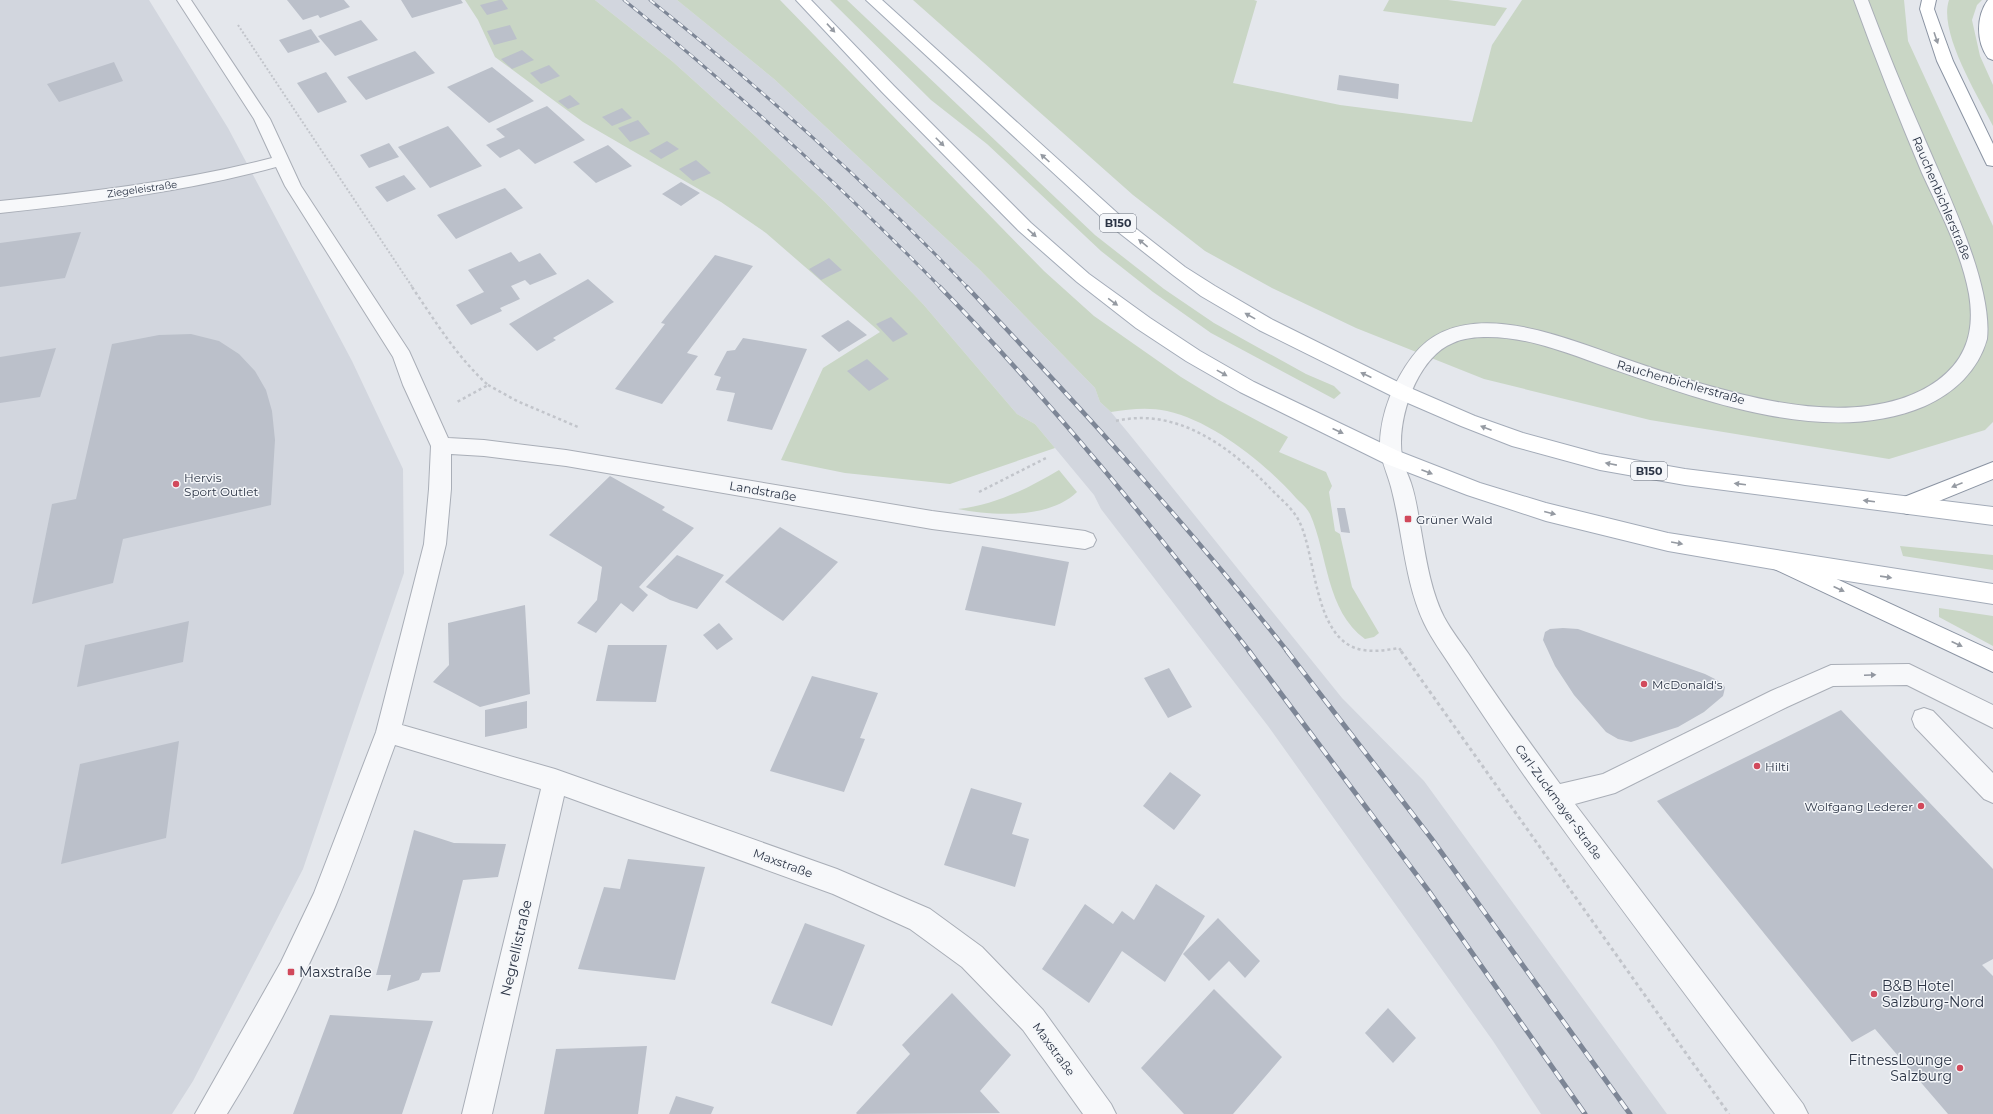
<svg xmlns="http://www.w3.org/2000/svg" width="1993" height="1114" viewBox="0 0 1993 1114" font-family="Montserrat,sans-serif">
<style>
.built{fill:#d2d6de}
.green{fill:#c9d6c5}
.building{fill:#bbc0ca}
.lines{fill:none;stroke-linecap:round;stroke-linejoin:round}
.minor-casing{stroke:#a9aeb7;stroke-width:2}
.major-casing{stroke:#a3abb8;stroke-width:2}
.highway-casing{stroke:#8b94a3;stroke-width:2}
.path-far2{stroke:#c2c5cb;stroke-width:2;stroke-dasharray:2 2;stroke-linecap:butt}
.path-far1{stroke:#c2c5cb;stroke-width:2.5;stroke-dasharray:3 3;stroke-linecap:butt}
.path{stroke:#c2c5cb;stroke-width:3;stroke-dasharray:3.5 3.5;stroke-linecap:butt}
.minor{fill:#f7f8fa;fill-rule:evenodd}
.major{fill:#fff;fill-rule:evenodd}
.highway{fill:#fff;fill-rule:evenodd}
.rail-far2-casing{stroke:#7d8696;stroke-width:3}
.rail-far1-casing{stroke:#7d8696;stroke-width:4.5}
.rail-casing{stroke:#7d8696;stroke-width:5}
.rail-far2{stroke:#f4f6f9;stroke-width:2;stroke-dasharray:6;stroke-linecap:butt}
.rail-far1{stroke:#f4f6f9;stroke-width:3;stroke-dasharray:8;stroke-linecap:butt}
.rail{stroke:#f4f6f9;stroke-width:3.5;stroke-dasharray:10;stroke-linecap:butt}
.oneway{fill:#959aa2}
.oneway2{fill:#9196a0}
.poi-dot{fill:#d1495b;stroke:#f4f6f9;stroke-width:1.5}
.labels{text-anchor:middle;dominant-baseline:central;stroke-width:3;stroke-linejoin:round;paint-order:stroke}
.far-street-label{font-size:10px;fill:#2b3445;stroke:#f4f6f9}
.shield{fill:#f4f6f9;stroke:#676e7b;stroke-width:1}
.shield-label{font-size:11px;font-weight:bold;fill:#2b3445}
.street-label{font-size:12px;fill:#2b3445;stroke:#f4f6f9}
.poi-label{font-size:12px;fill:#2b3445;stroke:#f4f6f9;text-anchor:start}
.near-street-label{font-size:14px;fill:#2b3445;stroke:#f4f6f9}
.near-poi-label{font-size:14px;fill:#2b3445;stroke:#f4f6f9;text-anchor:start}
</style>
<rect width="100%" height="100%" fill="#e4e7ec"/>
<path class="built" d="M0,0H149L228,128L352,361L403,469L404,573L303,869L193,1081L172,1114H0Z
M595,0H677L682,4L774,79L979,269L1095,388L1100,402L1111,412L1130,435L1342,698L1424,781L1667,1114H1541L1493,1041L1268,726L1101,509L1094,495L1055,448L1035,424L1017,414L923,304L825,202L753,134L672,61Z"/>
<path class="green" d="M465,0H595L672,61L753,134L825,202L923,304L1017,414L1035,424L1055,448L950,484L845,473L781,460L823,368L880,332L766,233L721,202L583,122L495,57L478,20Z
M677,0H780L998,224L1044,271L1094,316L1181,377L1217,399L1288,437L1279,452L1326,472L1332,486L1329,492L1335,531L1340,534L1352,587L1379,633L1374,637L1365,639C1326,611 1328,555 1310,514C1307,508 1301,503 1296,498C1266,464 1213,421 1167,411C1148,407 1130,409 1111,412L1100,402L1095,388L979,269L774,79Z
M830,0H847L1095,235L1164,289L1214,323L1306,374L1334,386L1341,393L1334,399L1211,333L1153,292L1101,251L987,144L931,100Z
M913,0H1254L1257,1L1233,83L1340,105L1472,122L1492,45L1522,0H1904L1908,41L1993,226V422L1985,430L1889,459L1650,420L1484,379L1356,328L1272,288L1205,251L1133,195Z
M1389,0H1448L1507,8L1495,26L1383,11Z
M1949,0H1982L1977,5L1972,20L1980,56L1993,85V126C1978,96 1938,32 1949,0Z
M1059,470L1077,492C1049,519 994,516 958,509C995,505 1027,489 1059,470Z
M1900,546L1993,555V570L1903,556Z
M1939,608L1993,616V646L1939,617Z"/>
<path class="building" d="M287,0H344L350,7L320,18L318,15L303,20Z
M401,0H461L463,3L412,18Z
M499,0H502L508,9L487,15L480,5Z
M361,20L378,40L335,56L318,36Z
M510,25L517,39L494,45L487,31Z
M311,29L320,42L288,53L279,40Z
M522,50L534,60L512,69L501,59Z
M415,51L435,73L366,100L347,77Z
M114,62L123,81L59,102L47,84Z
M549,65L560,76L541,84L530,73Z
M492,67L534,101L489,123L447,87Z
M326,72L347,102L318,113L297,83Z
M1339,75L1399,84L1398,99L1337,90Z
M570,95L580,104L568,109L558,101Z
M547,106L585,140L535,164L519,149L500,158L486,145L505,137L496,129Z
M622,108L632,118L612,126L602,117Z
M638,120L650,134L630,142L618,128Z
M448,126L482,166L430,188L398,147Z
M667,141L679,149L661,159L649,151Z
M389,143L399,157L369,168L360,155Z
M608,145L632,166L596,183L573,162Z
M696,160L711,173L693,181L679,169Z
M404,175L416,189L387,202L375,187Z
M681,182L700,193L681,206L662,194Z
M505,188L523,208L456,239L437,215Z
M81,232L65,278L0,287V243Z
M511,252L519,262L540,253L557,274L530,285L525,280L511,286L520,299L500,308L502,311L471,325L456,305L484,292L468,270Z
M715,255L753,266L687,353L698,356L662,404L615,389L665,324L661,323Z
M829,258L842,270L821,280L809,269Z
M588,279L614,302L553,338L556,340L537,351L509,324Z
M891,317L908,334L893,342L876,324Z
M848,320L867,335L839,352L821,336Z
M191,334L219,341L239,354L255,371L266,390L272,411L275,440L271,505L123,539L113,583L32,604L52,504L76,499L112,344L159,335Z
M743,338L807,349L772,430L727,421L735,393L716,390L721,377L714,375L727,351L735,350Z
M56,348L40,397L0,403V357Z
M867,359L889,379L869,391L847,371Z
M610,476L665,507L662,510L694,528L639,587L648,595L633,612L621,603L596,633L577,623L597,600L602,567L549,535Z
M1337,508H1345L1350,533L1341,532Z
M780,527L838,562L783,621L725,582Z
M982,546L1069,562L1055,626L965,610Z
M677,555L724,575L697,609L670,600L646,587Z
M525,605L530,694L480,707L433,682L449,665L448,623Z
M189,621L183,662L77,687L85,645Z
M719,623L733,639L717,650L703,635Z
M1563,628L1578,629L1705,674L1717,680L1725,687L1724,692L1723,696L1704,712L1678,727L1631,742L1618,739L1606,732L1574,695L1555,666L1543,640L1545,632L1550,629Z
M608,645H667L656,702L596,701Z
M1169,668L1192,707L1168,718L1144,678Z
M812,676L878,693L860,738L865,739L844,792L770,771Z
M527,701V728L485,737V710Z
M1841,710L1993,869V959L1982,965L1993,976V1114H1948L1875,1029L1852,1042L1657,801Z
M179,741L166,838L61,864L80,764Z
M1170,772L1201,795L1174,830L1143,806Z
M971,788L1022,803L1012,834L1029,839L1015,887L944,865Z
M414,830L454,843L506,844L498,877L463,880L440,972L422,973L419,980L387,991L391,975H376Z
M628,859L705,867L675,980L578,969L604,887L620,889Z
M1156,884L1205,916L1165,982L1122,951L1089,1003L1042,969L1085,904L1113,924L1122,911L1134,920Z
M1218,918L1260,961L1245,978L1229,961L1209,981L1183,954Z
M805,923L865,945L832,1026L771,1003Z
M1214,989L1282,1057L1233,1114H1184L1141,1068Z
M952,993L1011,1055L980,1091L1000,1113L857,1114L856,1113L910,1054L902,1045Z
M1388,1008L1416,1038L1393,1063L1365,1033Z
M330,1015L433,1021L402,1114H293Z
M647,1046L638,1114H544L556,1049Z
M676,1096L714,1107L711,1114H669Z"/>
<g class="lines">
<defs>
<path id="minor" d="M177,0H191L270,119L301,186L409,351L448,438L484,440L566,450L932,511L1085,531L1093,534L1096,540L1093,546L1085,549L932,529L566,466L484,456L451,454V489L446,544L402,725L555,769L837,869L930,909L982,947L1043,1010L1111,1104L1116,1114H1083L1023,1030L962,967L910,929L833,894L564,796L492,1114H462L541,789L395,745C375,799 357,854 335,907C304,979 268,1048 227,1114H195L281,962L314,893L376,732L424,544L429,489L431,446L403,385L393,357L285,186L276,167C185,192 93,203 0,213V201C91,192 183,181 272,158L254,119Z
M1854,0H1868C1885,45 1903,90 1923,135C1945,187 1993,284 1987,339C1978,371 1954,393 1925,406C1828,448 1701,400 1607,367C1569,354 1530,337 1488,337C1476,337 1463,338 1453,343C1417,357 1396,420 1402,456C1403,465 1408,474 1411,483C1415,495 1417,507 1419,519C1425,551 1429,587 1444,617C1452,632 1463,645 1472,659C1500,702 1530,743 1560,784L1603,774L1771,691L1831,665L1909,664L1993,705V728L1907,685L1833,686L1787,707L1615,793L1575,804L1803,1104L1808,1114H1775C1693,1005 1611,896 1531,785C1504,747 1479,709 1453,670C1443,654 1432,640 1424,623C1404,580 1403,532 1391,487C1387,472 1380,459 1380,443C1381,412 1394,381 1412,357C1460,293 1560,336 1620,357C1646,366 1672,375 1699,383C1762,401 1836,419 1900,399C1926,391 1953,374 1964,349C1972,332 1972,312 1969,294C1961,251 1940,212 1922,173C1898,116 1875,58 1854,0Z
M1924,708L1933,711L1993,773V803L1984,799L1915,727L1912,719L1915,711Z"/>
<path id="major" d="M796,0H811L894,86L1031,223L1089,274L1150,318L1200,351L1254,382L1398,451L1480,483L1546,503L1668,533L1993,584V604L1778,570L1668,551L1546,521L1467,495L1384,463L1240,392L1186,361L1136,328L1077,282L1019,231L882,92Z
M866,0H882L1125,220L1185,267L1215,286L1273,320L1408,387L1475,416L1523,433L1600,454L1685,469L1993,507V525L1685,485L1600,470L1512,446L1461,426L1394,397L1259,330L1201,296L1173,275L1113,228Z"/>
<path id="highway" d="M1922,0H1936L1934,9L1953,61L1993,144V166L1987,165L1985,161L1937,61L1920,9Z
M1988,0H1993V60L1988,58C1976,42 1976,16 1988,0Z
M1993,462V479L1907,514L1899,511L1896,505L1899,499Z
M1778,552L1993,651V672L1770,567L1767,561L1770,555Z"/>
</defs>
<use href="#minor" class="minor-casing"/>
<use href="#major" class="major-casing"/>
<use href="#highway" class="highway-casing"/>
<path class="path-far2" d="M238,25L413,288"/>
<path class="path-far1" d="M412,287C435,321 457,357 488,385L457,402
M488,385L517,401L578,427
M1116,421C1176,407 1229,446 1269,487C1279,498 1292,507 1299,521C1317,556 1313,642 1363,650C1375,652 1387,650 1399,648L1402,652
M979,492L1046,458"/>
<path class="path" d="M1401,651L1729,1114"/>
<use href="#minor" class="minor"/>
<use href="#major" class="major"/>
<use href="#highway" class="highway"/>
<defs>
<path id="rail-far2" d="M624,0C736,90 840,185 941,288
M650,0C762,89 869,184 968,288"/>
<path id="rail-far1" d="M940,287C1051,401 1152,526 1250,652
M967,287C1078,405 1188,525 1288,652"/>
<path id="rail" d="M1249,651L1428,890L1585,1114
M1287,651L1431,838L1630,1114"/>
</defs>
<use href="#rail-far2" class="rail-far2-casing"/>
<use href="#rail-far1" class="rail-far1-casing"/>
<use href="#rail" class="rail-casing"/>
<use href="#rail-far2" class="rail-far2"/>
<use href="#rail-far1" class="rail-far1"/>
<use href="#rail" class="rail"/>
</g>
<defs><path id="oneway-solid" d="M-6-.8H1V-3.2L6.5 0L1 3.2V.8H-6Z"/></defs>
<g class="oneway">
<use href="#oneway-solid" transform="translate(831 28) rotate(47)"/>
<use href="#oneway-solid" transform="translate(1936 38) rotate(71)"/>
<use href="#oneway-solid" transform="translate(940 142) rotate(45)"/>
<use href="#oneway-solid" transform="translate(1045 158) rotate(-138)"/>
<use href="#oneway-solid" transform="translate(1032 233) rotate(42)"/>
<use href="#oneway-solid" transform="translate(1143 243) rotate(-141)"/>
<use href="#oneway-solid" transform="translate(1113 302) rotate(36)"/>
<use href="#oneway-solid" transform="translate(1250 316) rotate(-151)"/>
<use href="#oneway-solid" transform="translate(1222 373) rotate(29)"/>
<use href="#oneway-solid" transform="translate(1366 375) rotate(-155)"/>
<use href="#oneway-solid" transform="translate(1486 428) rotate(-159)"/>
<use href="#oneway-solid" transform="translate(1338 431) rotate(25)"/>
<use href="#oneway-solid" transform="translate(1611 464) rotate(-169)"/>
<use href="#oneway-solid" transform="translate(1427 472) rotate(21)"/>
<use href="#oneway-solid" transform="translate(1740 484) rotate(-173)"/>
<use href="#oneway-solid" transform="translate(1957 485) rotate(158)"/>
<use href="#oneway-solid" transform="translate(1869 501) rotate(-173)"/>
<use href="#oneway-solid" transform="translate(1550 513) rotate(14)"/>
<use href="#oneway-solid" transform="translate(1677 543) rotate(10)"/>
<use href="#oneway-solid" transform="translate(1886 577) rotate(8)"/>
<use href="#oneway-solid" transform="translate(1839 589) rotate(25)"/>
<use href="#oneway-solid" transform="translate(1957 644) rotate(25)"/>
</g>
<use class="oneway2" href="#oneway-solid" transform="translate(1870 675) rotate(-2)"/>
<g class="poi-dot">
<circle cx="176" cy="484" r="4"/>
<rect x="1404" y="515" width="8" height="8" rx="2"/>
<circle cx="1644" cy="684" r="4"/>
<circle cx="1757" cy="766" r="4"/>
<circle cx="1921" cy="806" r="4"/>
<rect x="287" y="968" width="8" height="8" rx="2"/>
<circle cx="1874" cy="994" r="4"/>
<circle cx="1960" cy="1068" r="4"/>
</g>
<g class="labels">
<g class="far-street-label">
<text transform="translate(142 189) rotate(-8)">Ziegeleistraße</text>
</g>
<g class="shield">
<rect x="1100" y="214" width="36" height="18" rx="3"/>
<rect x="1631" y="462" width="36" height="18" rx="3"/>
</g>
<g class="shield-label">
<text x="1118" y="223">B150</text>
<text x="1649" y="471">B150</text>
</g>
<g class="street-label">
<text transform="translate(1942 198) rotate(67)">Rauchenbichlerstraße</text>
<text transform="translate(1681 382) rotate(16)">Rauchenbichlerstraße</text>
<text transform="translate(763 491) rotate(10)">Landstraße</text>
<text transform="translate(1559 802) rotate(54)">Carl-Zuckmayer-Straße</text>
<text transform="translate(783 863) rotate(20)">Maxstraße</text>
<text transform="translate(1054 1049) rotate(54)">Maxstraße</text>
</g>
<g class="poi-label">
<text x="184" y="477">Hervis<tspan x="184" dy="14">Sport Outlet</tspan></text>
<text x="1416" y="519">Grüner Wald</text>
<text x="1652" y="684">McDonald's</text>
<text x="1765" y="766">Hilti</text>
<text x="1913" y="806" text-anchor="end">Wolfgang Lederer</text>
</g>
<g class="near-street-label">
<text transform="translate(516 948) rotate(-77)">Negrellistraße</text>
</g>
<g class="near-poi-label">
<text x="299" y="972">Maxstraße</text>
<text x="1882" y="986">B&amp;B Hotel<tspan x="1882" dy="16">Salzburg-Nord</tspan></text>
<text x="1952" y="1060" text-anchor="end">FitnessLounge<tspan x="1952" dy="16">Salzburg</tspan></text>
</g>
</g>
</svg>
